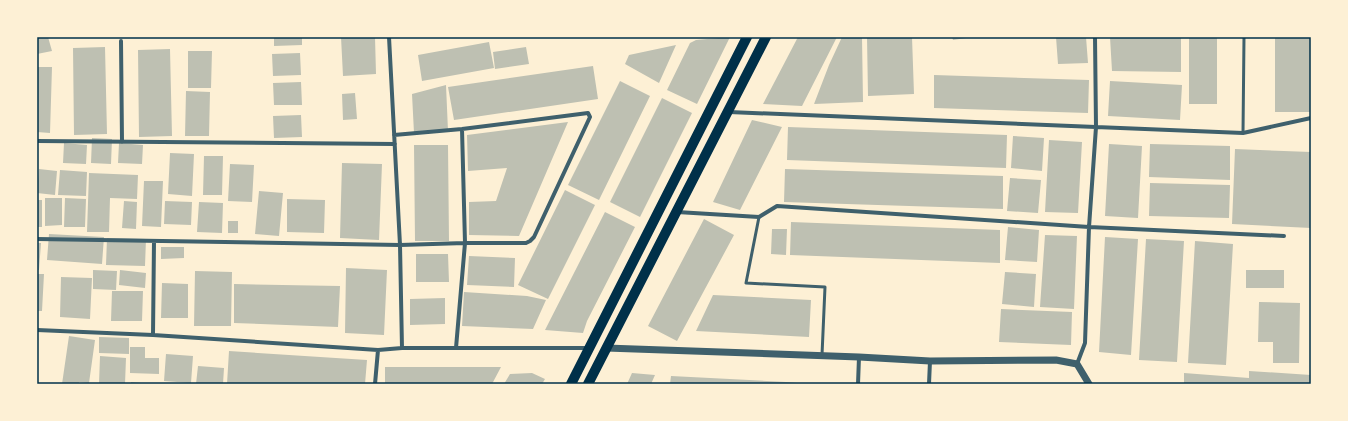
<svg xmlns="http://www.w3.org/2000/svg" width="1348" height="421" viewBox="0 0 1348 421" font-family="Roboto,sans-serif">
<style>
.building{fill:#bec0b2}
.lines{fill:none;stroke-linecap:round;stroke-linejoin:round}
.service{stroke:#3f606c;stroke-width:3}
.minor{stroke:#3f606c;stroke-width:4}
.tertiary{stroke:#3f606c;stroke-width:7}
.primary{stroke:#003049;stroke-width:10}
.neatline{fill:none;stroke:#003049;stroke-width:1.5}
</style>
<rect width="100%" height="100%" fill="#fdf0d5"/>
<path class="building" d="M37,37H48L52,51L37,54Z
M274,37H302V45L274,46Z
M341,37H375L376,74L343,76Z
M730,37L697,104L667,90L690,43L696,40Z
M798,37H837L802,106L763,104Z
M842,37H862L863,102L814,104L829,65Z
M867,37H912L914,94L868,96Z
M952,37H966V38L953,40Z
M1056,37H1086L1088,63L1058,64Z
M1110,37H1181V72L1112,71Z
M1189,37H1217V104H1189Z
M1275,37H1311V112H1275Z
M489,42L494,68L422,81L418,55Z
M676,45L659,83L625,64L629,55Z
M105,47L107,134L74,135L73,48Z
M526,47L529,64L495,69L493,52Z
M170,49L172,136L139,137L138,50Z
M188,51H212L211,88H188Z
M300,53L301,75L273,76L272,54Z
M593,66L598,99L454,120L448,87Z
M37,67H52L50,133L37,132Z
M934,75L1089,80L1088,113L934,108Z
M620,81L650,96L599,200L568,185Z
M1110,81L1182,85L1180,120L1108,116Z
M301,82L302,105H274L273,83Z
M446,85L448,131L414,133L412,94Z
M186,91L210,92L209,136H185Z
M355,93L357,119L343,120L342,94Z
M662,98L692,113L640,217L610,202Z
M301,115L302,137L274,138L273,116Z
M752,120L782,127L740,210L713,202Z
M568,122L519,236L469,235V202L496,201L507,168L468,171L467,135Z
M788,127L1007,135L1006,168L787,160Z
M1013,136L1044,138L1042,171L1011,168Z
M92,138L112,139L111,164L91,163Z
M1049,140L1082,142L1078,213L1045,212Z
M64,143L87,145L86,164L63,163Z
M119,143L143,145L142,164L118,163Z
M1109,144L1142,146L1138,218L1105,216Z
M1150,144L1230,146V180L1149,177Z
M414,145H448L449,241H415Z
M1235,149L1311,152V228L1232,224Z
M170,153L194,154L192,196L168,194Z
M204,156H223L222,195H203Z
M342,163L382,164L379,240L340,238Z
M230,164L254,165L252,202L228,201Z
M39,169L57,171L55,195L37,193Z
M785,169L1003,176V209L784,202Z
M60,170L87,172L86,196L58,195Z
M89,173L138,175L137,199L110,198L109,232H87Z
M1010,178L1041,180L1038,213L1007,211Z
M144,181H163L161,227L142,226Z
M1150,183L1230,185L1229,218L1149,216Z
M565,190L595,205L548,299L518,285Z
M259,191L283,193L279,236L255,234Z
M45,198H62V225L45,226Z
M65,198L86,199L85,227H64Z
M287,199L325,200L324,233L287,232Z
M37,200H42V227H37Z
M124,201L137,202L136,229L122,228Z
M165,201L192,202L191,225L164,224Z
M199,202L223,203L222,233L197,232Z
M605,212L635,227L587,321L583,333L545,330Z
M704,219L734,235L677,341L648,326Z
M228,221H238V233H228Z
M791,222L1000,230V263L790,255Z
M1008,227L1039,230L1037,262L1005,260Z
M772,229H787L786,255L771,254Z
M49,234L104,237L102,264L47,260Z
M1045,235L1077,236L1074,309L1040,307Z
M1105,237L1138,239L1131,355L1099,352Z
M107,238L146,239L145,266L106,265Z
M1146,239L1184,241L1177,362L1139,360Z
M1195,241L1233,244L1226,365L1188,363Z
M37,243H41L39,270H37Z
M161,247H184V258L161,259Z
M416,254H448L449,282H416Z
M469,256L515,258L514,287L467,285Z
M346,268L387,270L384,335L345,333Z
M93,270L117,271L116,290L93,289Z
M120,270L146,273L145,288L119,285Z
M1246,270H1284V288H1246Z
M195,271L232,272L231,326H194Z
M1005,272L1036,274L1034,307L1002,304Z
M37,274H44L42,311H37Z
M61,277L92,278L90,319L60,317Z
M162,283L188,284V318H161Z
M234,284L340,286L338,327L234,323Z
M112,291H143L142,321H111Z
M464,292L527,296L546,300L533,329L462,326Z
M713,295L811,300L809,337L696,331Z
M445,298V324L410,325V299Z
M1259,302L1300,303L1299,363H1273V342H1258Z
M1001,309L1072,312L1071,345L999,342Z
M69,336L95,340L89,383L79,382V384H62Z
M99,337L129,338V354L99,353Z
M130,347H145V358H159V374L130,373Z
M229,351L367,360L365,384H227Z
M166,354L193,356L191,383L164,381Z
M100,356L126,358L125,384H99Z
M198,366L224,368L223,384H196Z
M385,367H501L492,384H385Z
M1249,371L1311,375V384H1184V373L1249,378Z
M532,373L545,379L542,384H504L510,374Z
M632,373L655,375L651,384H627Z
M671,376L786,382L797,383V384H670Z
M131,382L141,383V384H131Z"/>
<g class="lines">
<path class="service" d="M1243,133L1244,37
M759,217L746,283L825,287L822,355"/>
<path class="minor" d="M389,37L400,245L402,348
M121,41L122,142
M729,112L1243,133L1311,118
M37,141L395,144
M677,212L759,217L777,206L1089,227L1284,236
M37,239L400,245L465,243H526L530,241L534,237L590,117L588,113L462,129L394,135
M37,330L153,335L378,350L402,348H588
M153,335L154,241
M456,348L465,243L462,129
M1077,364L1085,343L1089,227L1096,127L1095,37
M375,384L378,350
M858,384L859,357
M929,384L930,361"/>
<path class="tertiary" d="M606,348L859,357L930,361L1056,360L1077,364L1089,384"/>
<path class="primary" d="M571,384L747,37
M588,384L766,37"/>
</g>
<rect width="1348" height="421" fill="none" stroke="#fdf0d5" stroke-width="76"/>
<rect x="38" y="38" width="1272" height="345" class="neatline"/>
</svg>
